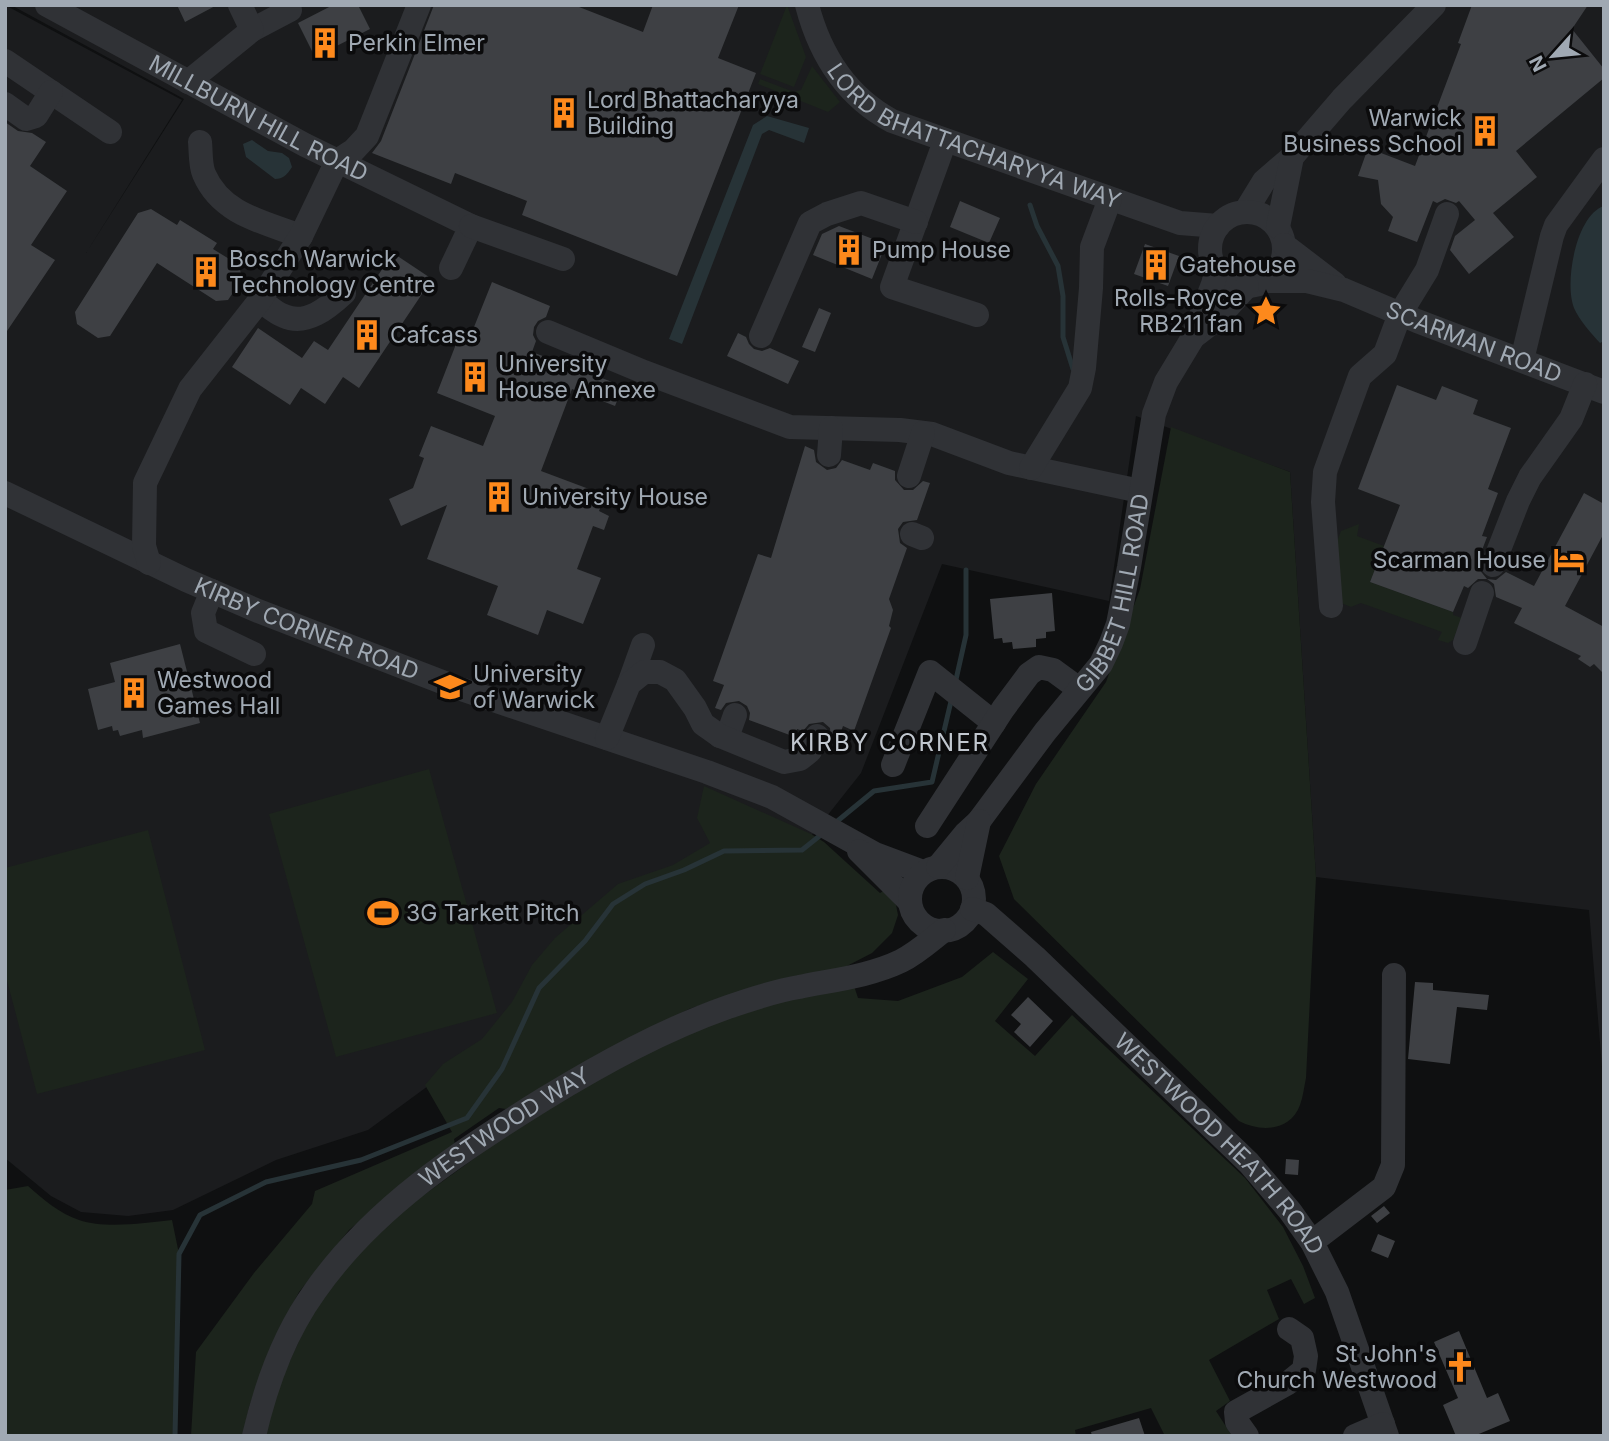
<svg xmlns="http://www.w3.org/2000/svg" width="1609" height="1441" viewBox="0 0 1609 1441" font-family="Inter,sans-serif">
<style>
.built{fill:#1b1c1e}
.green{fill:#1c241c}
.water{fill:#273337}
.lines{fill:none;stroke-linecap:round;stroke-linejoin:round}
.stream{stroke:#273337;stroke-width:5}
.building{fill:#3e4044}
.minor{stroke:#303236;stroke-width:24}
.labels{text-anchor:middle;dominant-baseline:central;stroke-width:7;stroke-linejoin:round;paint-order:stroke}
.poi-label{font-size:23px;fill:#a0a9b3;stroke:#0b0b0c;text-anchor:start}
.street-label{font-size:23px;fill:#a0a9b3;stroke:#0b0b0c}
.neighbourhood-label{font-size:24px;letter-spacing:2px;fill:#c1c7cf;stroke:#0b0b0c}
</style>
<rect width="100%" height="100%" fill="#0f1011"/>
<path class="built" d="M5,5L182,100L86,253L184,99L11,5H1604V1091L1589,910L1316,877L1290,472L1136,416L1109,601L942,564L861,773L808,840L506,1023L428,1086L368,1130L276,1160L173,1210L128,1216L81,1212L51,1196L5,1158Z"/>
<path class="green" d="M787,5L806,57L794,87L760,74Z
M812,66L840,102L828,112L758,84L760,79L794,92L801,90Z
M1171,427L1290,472L1316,877L1306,1078C1304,1087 1303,1097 1300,1105C1290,1132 1260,1132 1239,1121L1014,899L999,856L1036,784L1106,682L1140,589Z
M1359,524L1357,536L1384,546L1370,582L1453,612V615L1462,618L1453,640L1448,643L1438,640L1442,632L1361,603L1351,607L1341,603L1337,541L1341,531Z
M429,769L497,1013L336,1057L269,814Z
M704,786L811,834L824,842L880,893L885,890L896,905L898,915L892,933L872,953L845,967L762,984L689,1009L576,1068L506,1109L499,1108L454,1139L455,1145L420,1170L349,1230L299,1292L270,1348L249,1407L243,1436H191L196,1352L254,1273L312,1204L315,1191L452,1132L425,1085L443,1064L482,1039L512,1002L532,965L555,938L618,884L673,865L710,843L697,818Z
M148,830L205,1050L37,1094L5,973V868Z
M993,952L1028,979L995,1021L1035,1056L1072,1015L1245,1178L1283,1227L1303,1266L1315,1298L1304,1304L1291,1279L1267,1290L1279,1319L1209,1360L1230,1401L1216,1411L1232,1436H1165L1151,1408L1075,1430L1076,1436H262L272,1400L320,1295L388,1221L541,1110L666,1041L782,999L854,986L858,998L898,1001L962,977Z
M28,1186C43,1199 60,1214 79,1220C105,1229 145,1223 172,1220L179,1254L175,1436H5V1190Z"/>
<path class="water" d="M767,116L809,128L804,143L769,130L762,134L682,344L669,339L753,125Z
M252,140L268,151L282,153L289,158L292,167C287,175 283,179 275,179L246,157L243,144Z
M1604,206V341L1600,343C1592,334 1579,320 1574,308C1564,283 1576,215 1604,206Z"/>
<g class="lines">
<path class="stream" d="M1030,205L1037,226L1058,266L1063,296V337L1073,369
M955,684L966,635V570
M835,823L874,791L932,782L952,697
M175,1436L179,1254L200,1215L266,1182L361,1160L467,1118L502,1069L539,988L585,941L613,904L645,884L684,870L724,851L802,850L822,834"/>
</g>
<path class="building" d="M177,5H217L185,22Z
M333,5H358L370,29L315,57L298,23Z
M434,5H574L643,32L653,5H739L718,58L756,73L677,276L522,215L527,201L455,173L451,184L372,153L381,141Z
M1472,5H1588L1572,29L1604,69V78L1516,151L1537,177L1493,213L1514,237L1469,274L1450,250L1455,236L1475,220L1459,201L1456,203L1445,199L1437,203L1433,201L1417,242L1388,231L1393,217L1381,204L1378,180L1358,176L1368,148L1415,166L1461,44L1458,43Z
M5,122L18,131L32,133L46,142L30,166L67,191L31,245L55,260L5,334Z
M960,201L1000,218L989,243L950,227Z
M151,209L177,225L180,220L217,243L213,249L239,265L242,279L228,300L216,301L157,263L110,336L98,338L77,324L75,312L138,213Z
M839,226L886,244L872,279L813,255L822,234Z
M1145,244L1179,256L1168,286L1134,274Z
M393,253L432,279L359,388L343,377L325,404L301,388L290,405L232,367L258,328L302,358L314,341L328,350Z
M492,282L550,306L546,317L538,321L534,327L533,335L536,341L532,352L623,386L615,406L572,389L541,471L605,495L599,511L609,516L604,530L593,526L577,569L601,578L583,624L547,610L538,635L487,615L498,586L427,559L447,505L401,526L389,499L413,488L424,458L419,456L431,426L483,446L495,416L437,393L458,339L468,342Z
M819,308L831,313L815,352L802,347Z
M738,333L746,337L749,344L754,349L762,351L770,348L799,361L788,384L727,356Z
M1397,385L1436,400L1442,386L1478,400L1473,414L1511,428L1488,489L1498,493L1482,536L1487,537L1479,558L1478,568L1487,579L1496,580L1506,572L1534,586L1584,493L1604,504V533L1565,606L1604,627V674L1594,664L1590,667L1578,659L1581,656L1514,623L1522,608L1496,597L1494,584L1487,579H1478L1468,588L1464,586L1453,612L1370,582L1400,505L1358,489Z
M805,446L814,450L816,462L827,470L836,468L842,460L870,470L873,463L895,471V480L904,490H913L923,481L930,483L917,520L903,522L898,529L900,543L907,548L889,599L893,610L889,626L891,628L854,731L843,726L837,743L831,741L830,728L823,722L809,724L803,731L797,729L795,737L749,720L750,713L747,706L739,701L726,703L721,710L715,708L724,685L713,681L758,554L771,558Z
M1052,593L1055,631L1046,632V638L1036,639V647L1013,649L1012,642L1003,643L1002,638L994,639L990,599Z
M180,644L200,723L143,738L142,730L120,736L118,730L113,731L112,726L98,730L88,689L115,682L110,663Z
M1415,982L1433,983V990L1489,995L1487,1010L1457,1007L1450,1064L1408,1059Z
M1028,997L1053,1021L1030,1047L1014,1032L1021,1024L1011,1015Z
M1286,1159L1299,1160L1298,1175L1285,1174Z
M1384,1206L1390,1213L1377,1223L1371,1216Z
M1378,1234L1395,1241L1388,1258L1371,1251Z
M1459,1331L1487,1398L1498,1393L1510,1421L1474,1436H1456L1443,1405L1458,1398L1434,1342Z
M1139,1418L1145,1436H1092L1091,1432Z"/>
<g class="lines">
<g class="minor">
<path id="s1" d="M47,5L305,145L471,226L451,268"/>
<path id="s2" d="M807,5C820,55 846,96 892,121L1180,223L1218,226"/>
<path d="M252,30L290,10"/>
<path d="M5,61L110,132"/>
<path d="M188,82L252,30L240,5"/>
<path d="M5,104L26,119L36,116L51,92"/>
<path d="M945,141L892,287L977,315"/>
<path d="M200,142C201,151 200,165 204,174C221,214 263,222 301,236"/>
<path d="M1245,212L1264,181L1292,157L1342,99L1434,5"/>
<circle cx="1247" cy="249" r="37"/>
<path d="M471,226L563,259"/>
<path d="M1278,227L1292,157"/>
<path d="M1284,245L1335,284"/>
<path id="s3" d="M1266,281H1307L1344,290L1417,321L1604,392"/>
<path d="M260,300C267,305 275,313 284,316C306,326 328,308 344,293"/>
<path d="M548,332L644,372L790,427L900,430L932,434L1009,463L1140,491"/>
<path d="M761,336L810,223L827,214L861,203L916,222"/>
<path d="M1192,338L1218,318L1247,286"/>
<path d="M1522,360L1552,236L1556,225L1604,159"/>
<path d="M829,455L831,428"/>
<path d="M1031,468L1080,388L1084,368L1091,288L1092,247L1110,199"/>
<path d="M909,476L923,433"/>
<path id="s4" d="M5,493L186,580L258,611L455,687L707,772L772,797L875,854L923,872"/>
<path d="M912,534L922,538"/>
<path d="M149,563L144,546L145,483L190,389L260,300L301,236L337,161L354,150L367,136L419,5"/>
<path d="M1493,565L1518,501L1530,477L1571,419L1585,384"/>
<path d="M212,591L203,613L206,631L254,654"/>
<path d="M1331,606L1323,502L1325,472L1360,376L1385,354L1400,314L1427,270L1447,214"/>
<path d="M1465,643L1482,593"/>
<path d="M629,684L643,645"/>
<path d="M720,736L730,729L735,715"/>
<path d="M607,738L629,684L644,672H660L675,680L695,708L703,724L720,736L784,762L800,759L810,751L817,736"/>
<path d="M893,765L930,672L994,723"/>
<path d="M927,826L1003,709L1029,674L1039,667L1053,670L1079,689"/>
<path d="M859,851L910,902"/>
<circle cx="942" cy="899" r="32"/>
<path id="s5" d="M938,867L966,833L979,821L1045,732L1101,664L1111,643L1118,624L1129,567L1154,414L1166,382L1192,339L1213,284L1217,269"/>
<path d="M967,878L979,821"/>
<path id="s6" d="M972,909L986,914L1035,957L1249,1163L1290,1211L1312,1242L1337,1292L1387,1436"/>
<path d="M1312,1242L1384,1187L1393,1165L1394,975"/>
<path id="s7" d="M254,1436C266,1384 284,1334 315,1291C373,1208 460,1151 544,1099C603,1063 663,1030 728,1007C751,999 775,991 799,987C833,980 870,976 901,961C917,953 930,941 944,930"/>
<path d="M1247,1436L1237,1422L1236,1412L1288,1383L1304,1370L1306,1356L1302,1338L1289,1329"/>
<path d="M1355,1436L1383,1424"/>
</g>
</g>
<defs>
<symbol id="building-bare" viewBox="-9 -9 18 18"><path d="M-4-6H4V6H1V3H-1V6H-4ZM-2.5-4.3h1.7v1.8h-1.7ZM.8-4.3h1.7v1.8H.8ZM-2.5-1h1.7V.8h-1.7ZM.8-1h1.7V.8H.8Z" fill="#fd891c" stroke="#0b0b0c" stroke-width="2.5" paint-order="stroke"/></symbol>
<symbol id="sight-bare" viewBox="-9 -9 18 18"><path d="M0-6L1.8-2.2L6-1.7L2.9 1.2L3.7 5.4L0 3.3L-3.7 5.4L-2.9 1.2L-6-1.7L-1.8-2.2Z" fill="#fd891c" stroke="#0b0b0c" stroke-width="2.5" paint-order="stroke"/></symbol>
<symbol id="hotel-bare" viewBox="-9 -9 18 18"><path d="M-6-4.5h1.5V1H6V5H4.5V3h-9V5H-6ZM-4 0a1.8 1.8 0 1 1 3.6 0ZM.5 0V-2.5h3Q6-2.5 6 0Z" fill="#fd891c" stroke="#0b0b0c" stroke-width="2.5" paint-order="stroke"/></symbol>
<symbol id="university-bare" viewBox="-9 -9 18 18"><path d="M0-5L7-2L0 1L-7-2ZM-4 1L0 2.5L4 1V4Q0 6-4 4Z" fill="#fd891c" stroke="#0b0b0c" stroke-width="2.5" paint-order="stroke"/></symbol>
<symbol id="stadium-bare" viewBox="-9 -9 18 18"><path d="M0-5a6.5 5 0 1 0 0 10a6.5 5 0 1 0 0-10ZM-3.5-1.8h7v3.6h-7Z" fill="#fd891c" stroke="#0b0b0c" stroke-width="2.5" paint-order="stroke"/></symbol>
<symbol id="church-bare" viewBox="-9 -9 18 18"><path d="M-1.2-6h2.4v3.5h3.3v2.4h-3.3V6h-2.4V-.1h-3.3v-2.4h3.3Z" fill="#fd891c" stroke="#0b0b0c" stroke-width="2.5" paint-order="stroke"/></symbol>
</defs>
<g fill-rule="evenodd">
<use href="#building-bare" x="303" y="21" width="44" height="44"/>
<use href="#building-bare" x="542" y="91" width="44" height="44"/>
<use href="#building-bare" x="1463" y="109" width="44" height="44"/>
<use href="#building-bare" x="827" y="228" width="44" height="44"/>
<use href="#building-bare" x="1134" y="243" width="44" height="44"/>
<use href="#building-bare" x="184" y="250" width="44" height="44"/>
<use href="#sight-bare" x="1244" y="289" width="44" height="44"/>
<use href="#building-bare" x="345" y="313" width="44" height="44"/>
<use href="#building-bare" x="453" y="355" width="44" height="44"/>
<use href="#building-bare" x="477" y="475" width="44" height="44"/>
<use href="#hotel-bare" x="1547" y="538" width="44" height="44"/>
<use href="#university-bare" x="428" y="665" width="44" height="44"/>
<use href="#building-bare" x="112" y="671" width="44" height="44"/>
<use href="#stadium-bare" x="361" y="891" width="44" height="44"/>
<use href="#church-bare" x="1438" y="1345" width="44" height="44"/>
</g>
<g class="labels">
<g class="poi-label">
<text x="348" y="43">Perkin Elmer</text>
<text x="587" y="100">Lord Bhattacharyya<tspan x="587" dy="26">Building</tspan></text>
<text x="1462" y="118" text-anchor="end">Warwick<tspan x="1462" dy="26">Business School</tspan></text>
<text x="872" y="250">Pump House</text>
<text x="229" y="259">Bosch Warwick<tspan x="229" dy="26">Technology Centre</tspan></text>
<text x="1179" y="265">Gatehouse</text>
<text x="1243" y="298" text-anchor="end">Rolls-Royce<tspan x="1243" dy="26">RB211 fan</tspan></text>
<text x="390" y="335">Cafcass</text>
<text x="498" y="364">University<tspan x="498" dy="26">House Annexe</tspan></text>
<text x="522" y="497">University House</text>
<text x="1546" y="560" text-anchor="end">Scarman House</text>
<text x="473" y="674">University<tspan x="473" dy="26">of Warwick</tspan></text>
<text x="157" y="680">Westwood<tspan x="157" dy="26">Games Hall</tspan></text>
<text x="406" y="913">3G Tarkett Pitch</text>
<text x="1437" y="1354" text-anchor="end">St John's<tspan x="1437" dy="26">Church Westwood</tspan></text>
</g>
<g class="street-label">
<text stroke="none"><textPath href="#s1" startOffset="240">MILLBURN HILL ROAD</textPath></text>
<text stroke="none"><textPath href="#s2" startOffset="228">LORD BHATTACHARYYA WAY</textPath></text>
<text stroke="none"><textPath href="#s3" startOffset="219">SCARMAN ROAD</textPath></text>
<text stroke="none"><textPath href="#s5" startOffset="332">GIBBET HILL ROAD</textPath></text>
<text stroke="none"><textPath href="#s4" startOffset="331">KIRBY CORNER ROAD</textPath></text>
<text stroke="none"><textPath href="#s7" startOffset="411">WESTWOOD WAY</textPath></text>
<text stroke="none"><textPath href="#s6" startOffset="343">WESTWOOD HEATH ROAD</textPath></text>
</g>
<g class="neighbourhood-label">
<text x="890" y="742">KIRBY CORNER</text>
</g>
</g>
<rect width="1609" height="1441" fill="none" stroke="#a0a9b3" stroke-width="14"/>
<g transform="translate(1553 56) rotate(243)" stroke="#0b0b0c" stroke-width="5" paint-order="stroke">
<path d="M0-5L12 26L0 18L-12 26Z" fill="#a0a9b3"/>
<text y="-10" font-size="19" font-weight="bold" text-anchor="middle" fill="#a0a9b3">N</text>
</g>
</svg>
